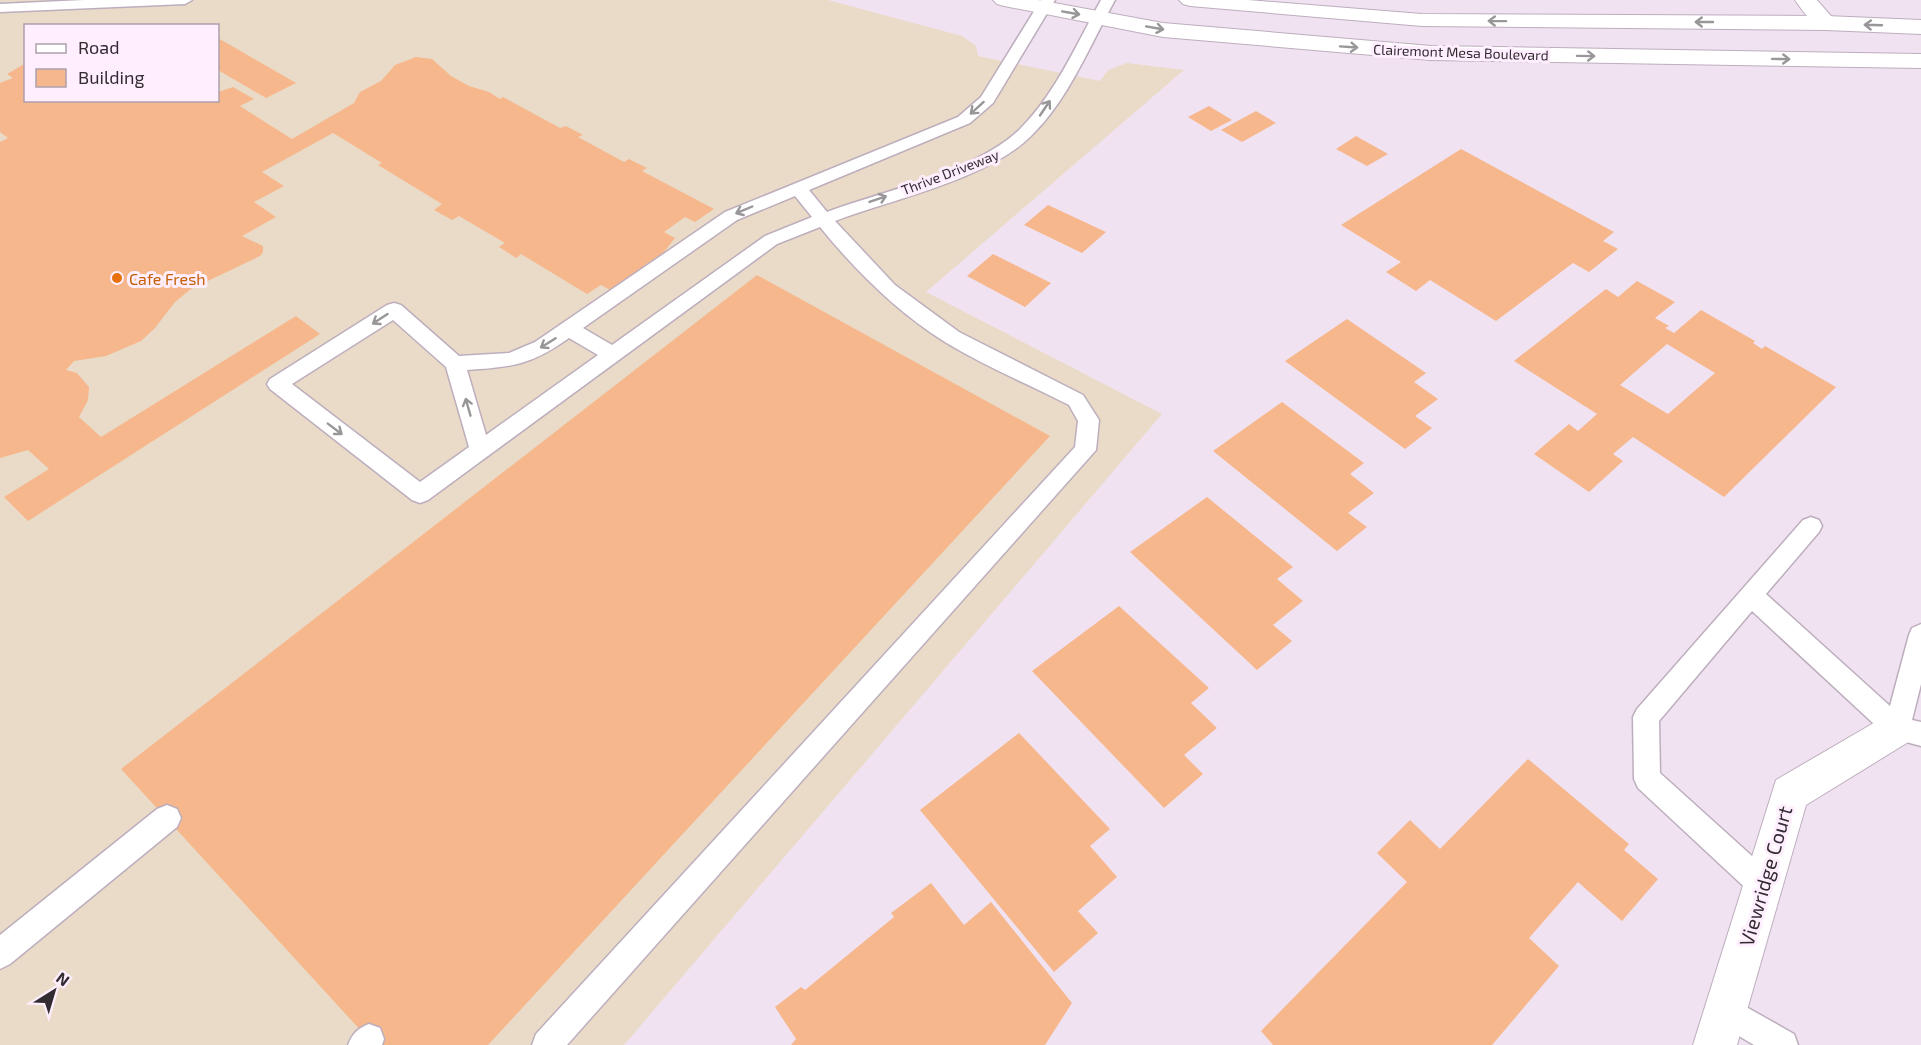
<svg xmlns="http://www.w3.org/2000/svg" width="1921" height="1045" viewBox="0 0 1921 1045" font-family="'Exo 2',sans-serif">
<style>
.medical{fill:#eadbc8;fill-rule:evenodd}
.building{fill:#f6b78c;fill-rule:evenodd}
.lines{fill:none;stroke-linecap:round;stroke-linejoin:round}
.service-casing{stroke:#bdaebd;stroke-width:3}
.minor-casing{stroke:#bdaebd;stroke-width:2}
.tertiary-casing{stroke:#bdaebd;stroke-width:2}
.primary-casing{stroke:#bdaebd;stroke-width:2}
.service{fill:#fff;fill-rule:evenodd}
.minor{fill:#fff;fill-rule:evenodd}
.tertiary{fill:#fff;fill-rule:evenodd}
.primary{fill:#fff;fill-rule:evenodd}
.oneway{stroke:#989698}
.food-dot{fill:#e8710a;stroke:#ffeffe;stroke-width:2}
.labels{text-anchor:middle;dominant-baseline:central;stroke-width:6;stroke-linejoin:round;paint-order:stroke}
.far-street-label{font-size:14px;fill:#322c32;stroke:#ffeffe}
.food-label{font-size:16px;fill:#c56008;stroke:#ffeffe;text-anchor:start}
.near-street-label{font-size:20px;fill:#322c32;stroke:#ffeffe}
</style>
<rect width="100%" height="100%" fill="#f1e2f1"/>
<path class="medical" d="M0,0H828L962,36L976,46L978,56L1100,81L1108,70L1127,63L1184,70L926,292L1162,414L624,1045H0ZM26,26H218V100H26Z"/>
<path class="building" d="M218,38L296,83L266,98L218,70Z
M416,57L432,59L451,76L469,86L489,92L500,99L503,97L560,128L566,126L583,135L578,137L624,162L629,159L647,168L642,171L714,209L695,222L685,217L664,232L675,238L664,252L610,290L601,285L587,294L521,254L516,258L499,247L505,243L459,216L452,220L434,210L442,204L378,165L382,163L333,133L262,172L284,186L254,202L276,217L242,236L263,246V252L260,256L191,289L175,302L155,328L141,341L106,356L74,361L66,370L77,373L89,387L88,400L79,417L101,437L296,316L320,334L28,521L4,497L49,469L28,450L0,458V142L8,138L0,132V83L13,78L7,74L26,63V100H218V92L233,87L254,99L240,106L292,139L354,103L360,92L381,81L395,65Z
M1209,106L1232,120L1211,131L1188,117Z
M1256,111L1276,123L1242,142L1221,130Z
M1356,136L1388,154L1367,166L1336,149Z
M1461,149L1614,232L1603,241L1618,249L1589,272L1573,263L1496,321L1430,280L1416,291L1386,272L1401,262L1341,225Z
M1048,205L1106,232L1082,253L1024,225Z
M993,254L1051,283L1025,307L967,276Z
M757,275L1050,436L488,1045H374L121,769Z
M1637,281L1675,302L1655,318L1669,326L1665,328L1674,333L1701,310L1755,341L1753,343L1762,349L1765,346L1836,387L1724,497L1633,437L1613,454L1623,461L1589,492L1534,454L1569,424L1578,431L1597,414L1514,361L1606,289L1618,297ZM1667,344L1715,373L1668,414L1620,385Z
M1347,319L1426,373L1414,382L1438,399L1415,416L1432,428L1405,449L1285,361Z
M1282,402L1364,463L1350,474L1374,493L1348,513L1367,527L1337,551L1213,451Z
M1207,497L1293,567L1277,579L1303,601L1273,625L1292,641L1257,670L1130,552Z
M1119,606L1209,688L1191,703L1217,728L1184,755L1203,774L1164,808L1032,671Z
M1019,733L1110,829L1090,846L1117,877L1078,911L1098,933L1054,972L920,810Z
M1528,759L1629,844L1624,850L1658,879L1622,921L1578,882L1529,938L1559,966L1492,1045H1273L1261,1031L1407,882L1377,853L1410,820L1440,849Z
M931,883L964,925L991,902L1072,1003L1045,1045H791L796,1039L775,1007L801,987L805,990L894,917L891,913Z"/>
<g class="lines">
<defs>
<path id="service" d="M84,0H192L185,4L0,12V4Z
M1041,0H1055L993,103L970,123L809,190L827,212C885,190 976,172 1020,129C1056,93 1077,43 1101,0H1115C1090,45 1069,99 1031,136C988,179 893,199 835,221L895,285L959,332L1083,395L1099,420L1096,450L567,1045H532L536,1034L1075,447L1078,421L1069,405C1028,384 984,366 945,342C897,312 856,271 820,227L777,244L428,500L420,503L412,500L270,389L267,384L270,379L387,305L394,303L401,305L459,356L509,353L535,342L725,212L958,117L981,97ZM795,196L812,217L765,236L612,345L583,328L737,220ZM393,320L446,367L469,447L420,482L292,384ZM569,338L598,355L486,435L467,370C513,367 531,365 569,338Z
M1811,517L1819,520L1822,526L1819,532L1766,594L1890,706L1909,635L1912,628L1921,624V684L1912,720L1921,722V746L1888,737L1752,611L1659,721L1660,773L1773,875L1777,885L1773,895L1763,899L1753,895L1638,788L1634,779L1633,717L1637,709L1803,520Z
M167,805L177,809L181,818L177,827L10,964L0,969V935L157,809Z
M1725,995L1794,1034L1798,1045H1754L1714,1021L1710,1010L1714,999Z
M369,1024L380,1028L384,1039L382,1045H348C353,1033 357,1029 369,1024Z"/>
<path id="minor" d="M1897,712L1910,717L1916,729L1910,741L1806,805L1737,1045H1693L1776,780L1884,717Z"/>
<path id="tertiary" d="M1795,0H1817L1837,23L1834,28C1816,32 1805,14 1795,0Z"/>
<path id="primary" d="M993,0H1038L1163,23L1431,46L1921,54V68L1431,60L1163,37L1004,6L997,4Z
M1179,0H1248L1422,14L1826,16L1921,20V34L1826,30L1422,26L1190,6L1183,4Z"/>
</defs>
<use href="#service" class="service-casing"/>
<use href="#minor" class="minor-casing"/>
<use href="#tertiary" class="tertiary-casing"/>
<use href="#primary" class="primary-casing"/>
<use href="#service" class="service"/>
<use href="#minor" class="minor"/>
<use href="#tertiary" class="tertiary"/>
<use href="#primary" class="primary"/>
</g>
<defs><path id="oneway-shaft" d="M-6 0H5M1.5-3L5.5 0L1.5 3" fill="none" stroke-width="1.6" stroke-linecap="round" stroke-linejoin="round" transform="scale(1.5)"/></defs>
<g class="oneway">
<use href="#oneway-shaft" transform="translate(1071 13) rotate(10)"/>
<use href="#oneway-shaft" transform="translate(1497 21) rotate(-179)"/>
<use href="#oneway-shaft" transform="translate(1704 22) rotate(-180)"/>
<use href="#oneway-shaft" transform="translate(1873 25) rotate(-178)"/>
<use href="#oneway-shaft" transform="translate(1155 28) rotate(10)"/>
<use href="#oneway-shaft" transform="translate(1349 47) rotate(4)"/>
<use href="#oneway-shaft" transform="translate(1586 56) rotate(1)"/>
<use href="#oneway-shaft" transform="translate(1781 59) rotate(1)"/>
<use href="#oneway-shaft" transform="translate(977 108) rotate(138)"/>
<use href="#oneway-shaft" transform="translate(1045 108) rotate(-56)"/>
<use href="#oneway-shaft" transform="translate(878 199) rotate(-19)"/>
<use href="#oneway-shaft" transform="translate(744 210) rotate(157)"/>
<use href="#oneway-shaft" transform="translate(380 319) rotate(147)"/>
<use href="#oneway-shaft" transform="translate(548 343) rotate(148)"/>
<use href="#oneway-shaft" transform="translate(468 407) rotate(-106)"/>
<use href="#oneway-shaft" transform="translate(335 429) rotate(37)"/>
</g>
<circle class="food-dot" cx="117" cy="278" r="6"/>
<g class="labels">
<g class="far-street-label">
<text transform="translate(1461 52) rotate(2)">Clairemont Mesa Boulevard</text>
<text transform="translate(950 172) rotate(-21)">Thrive Driveway</text>
</g>
<g class="food-label">
<text x="129" y="278">Cafe Fresh</text>
</g>
<g class="near-street-label">
<text transform="translate(1765 876) rotate(-74)">Viewridge Court</text>
</g>
</g>
<rect x="24" y="24" width="195" height="78" fill="#ffeffe" stroke="#ada1ac" stroke-width="1.5"/>
<rect x="36" y="44" width="30" height="9" fill="#ffffff" stroke="#ada1ac" stroke-width="1.5"/>
<text x="78" y="54" font-size="18" fill="#322c32">Road</text>
<rect x="36" y="69" width="30" height="18" fill="#f6b78c" stroke="#ada1ac" stroke-width="1.5"/>
<text x="78" y="84" font-size="18" fill="#322c32">Building</text>
<g transform="translate(54 991) rotate(37)" stroke="#ffeffe" stroke-width="4.5" paint-order="stroke">
<path d="M0-4.5L10 22L0 15L-10 22Z" fill="#322c32"/>
<text y="-9" font-size="16" font-weight="bold" text-anchor="middle" fill="#322c32">N</text>
</g>
</svg>
